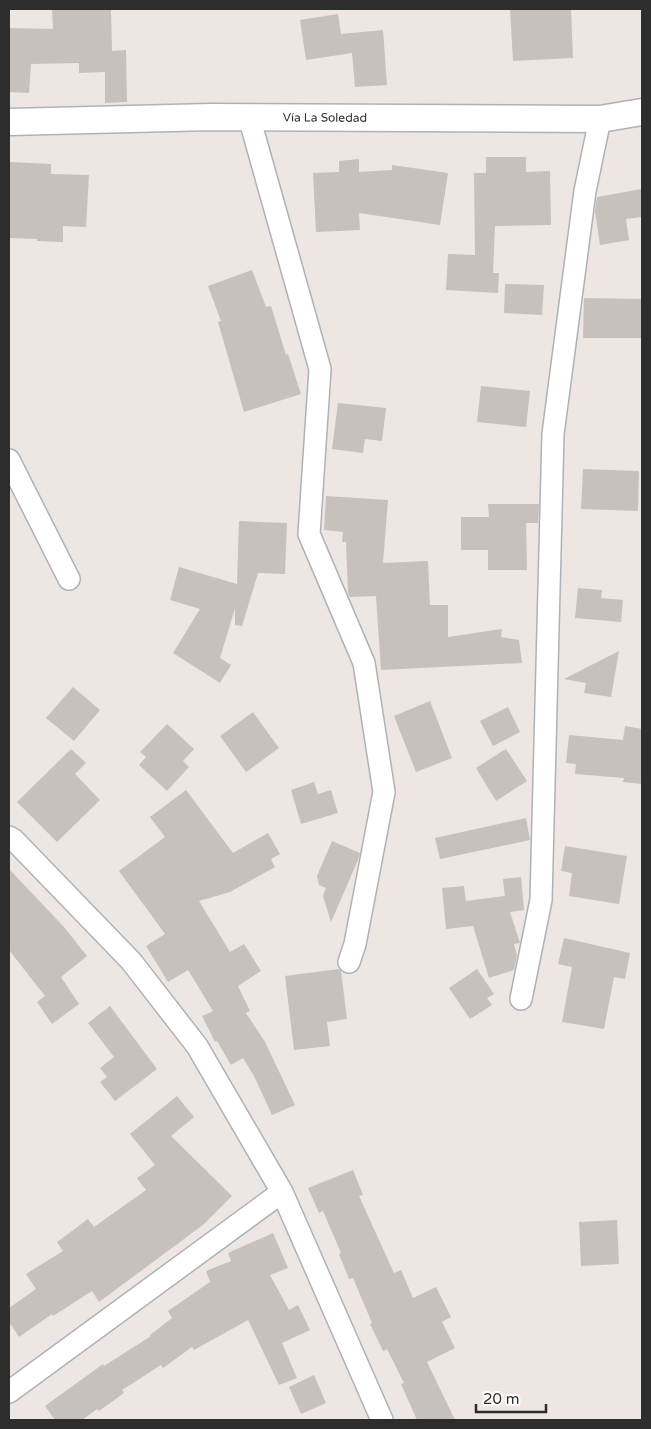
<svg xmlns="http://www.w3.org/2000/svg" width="651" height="1429" viewBox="0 0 651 1429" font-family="'Varela Round',sans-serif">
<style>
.building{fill:#c6c1bd}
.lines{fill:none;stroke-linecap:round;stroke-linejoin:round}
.minor-casing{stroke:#aeb2b8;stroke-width:24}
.tertiary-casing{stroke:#aeb2b8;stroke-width:29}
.minor{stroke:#fff;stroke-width:21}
.tertiary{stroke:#fff;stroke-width:26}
.labels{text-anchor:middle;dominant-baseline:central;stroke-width:5;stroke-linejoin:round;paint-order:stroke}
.street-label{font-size:12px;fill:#2d2d2d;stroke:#fff}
</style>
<rect width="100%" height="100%" fill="#ede6e2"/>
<path class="building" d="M52,9H111L112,51L126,50L127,102L105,103V72L79,73V63L31,64L29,93L9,92V28L53,29Z
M510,9H571L573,58L513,61Z
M338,14L341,34L383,30L387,85L355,87L352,53L306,60L300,20Z
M486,157H526V172L550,171L551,225L495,226L493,273H499L498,293L446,290L448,254L475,255L474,173H486Z
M359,159V172L392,170V165L448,173L440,225L359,213L360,230L316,232L313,173L339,172V161Z
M9,162L51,164V174L89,175L86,227L63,226V242L37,241V239L9,238Z
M642,189V217L626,219L629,240L600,245L595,211L597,197Z
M252,270L266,307L271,306L286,355L288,354L301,394L244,412L218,322L221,321L208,286Z
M505,284L544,285L542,315L504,313Z
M584,298L642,299V338H583Z
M481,386L530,391L526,427L477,422Z
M338,403L386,408L382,441L365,439L363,453L332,449Z
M583,469L639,471L638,511L581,509Z
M326,496L388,500L383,563L428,561L430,605H448V637L502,629L501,637L519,640L522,663L381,670L376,596L350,597L348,593L346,542H342L343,532L324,530Z
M488,504H539L538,523H526L527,570H488V550H461V517H489Z
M239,521L287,523L285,574L258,573L242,626L235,625V608L220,658L231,665L220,683L173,653L200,609L170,600L179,567L237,584Z
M578,588L602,590L601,598L623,600L621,622L575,618Z
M619,651L611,697L584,693L586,683L564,679Z
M73,687L100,710L74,741L46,718Z
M430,701L452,758L416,772L394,716Z
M508,707L520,732L493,746L480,721Z
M253,712L279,748L246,772L220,736Z
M167,724L194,749L183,761L189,767L167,791L139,765L146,757L140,752Z
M625,726L642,729V784L623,782L624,778L575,774L576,764L566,763L569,735L623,740Z
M71,749L86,763L75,774L100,800L57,842L17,802Z
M506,749L527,781L496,801L476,768Z
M314,782L318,794L331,790L338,813L301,824L291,790Z
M186,790L233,853L268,833L280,854L271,859L275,867L230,892L199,901L230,952L244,944L261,971L238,986L250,1011L246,1013L265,1042L295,1105L272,1115L254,1076L243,1058L231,1065L217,1041L215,1042L202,1016L213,1011L188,970L168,982L146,946L165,934L119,871L165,837L150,817Z
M526,818L530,840L440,859L435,838Z
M332,841L360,853L358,860L331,922L323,896L326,888L319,885L317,876Z
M565,846L627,856L619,904L569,896L572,873L561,871Z
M9,869L64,927L87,956L61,977L79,1004L52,1024L37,1002L45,996L9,950Z
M521,877L524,910L510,912L520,943L514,944L517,955L514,970L489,978L473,926L446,929L442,888L464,886L466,901L505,896V898L503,879Z
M564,938L630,953L625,979L614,977L604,1029L562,1022L572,967L558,964Z
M339,969L341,971L347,1019L327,1022L330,1046L294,1050L285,976Z
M477,969L494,994L487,998L492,1005L470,1019L449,988Z
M110,1006L157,1069L115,1101L100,1082L107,1077L100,1068L114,1057L88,1023Z
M177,1096L194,1117L171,1136L232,1196L203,1225L99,1302L92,1291L53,1316L52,1314L19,1337L9,1322V1308L36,1289L26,1274L63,1251L57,1242L88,1219L94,1227L146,1190L137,1178L155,1165L130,1134Z
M353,1170L363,1195L359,1196L394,1273L401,1270L413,1298L436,1287L451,1317L442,1322L455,1348L427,1362L455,1420H417L401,1384L404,1383L387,1349L383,1351L370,1324L372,1323L353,1278L349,1279L339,1254L341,1253L323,1211L319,1213L308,1188Z
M617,1220L619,1264L581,1266L579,1222Z
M273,1233L288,1268L270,1275L289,1310L298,1305L310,1330L282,1343L297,1378L279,1385L248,1320L194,1350L192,1347L163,1368L161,1365L122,1390L124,1393L99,1411L97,1409L82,1420H55L45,1406L103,1364L104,1366L151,1336L150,1335L172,1318L168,1311L210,1282L206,1271L231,1261L228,1253Z
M314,1375L326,1403L301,1414L289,1387Z"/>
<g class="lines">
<defs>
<path id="minor" d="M249,117L320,369L309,534L364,663L384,792L355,944L349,962
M9,460L69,579
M9,837L14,840L131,961L197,1046L282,1192L9,1392
M521,999L541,900L553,434L585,191L600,119
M282,1192L382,1420"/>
<g id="tertiary">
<path id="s1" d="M9,122L212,117L600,119L642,112"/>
</g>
</defs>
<use href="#minor" class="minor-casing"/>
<use href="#tertiary" class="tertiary-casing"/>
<use href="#minor" class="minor"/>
<use href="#tertiary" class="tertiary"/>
</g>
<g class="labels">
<g class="street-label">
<text stroke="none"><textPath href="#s1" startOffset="316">Vía La Soledad</textPath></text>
</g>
</g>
<rect width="651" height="1429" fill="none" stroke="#2d2d2d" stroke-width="20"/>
<path d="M476 1404v8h70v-8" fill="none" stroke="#2d2d2d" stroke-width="2.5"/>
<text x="483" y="1404" font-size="15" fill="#2d2d2d" stroke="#ffffff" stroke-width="4" paint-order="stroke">20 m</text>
</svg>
